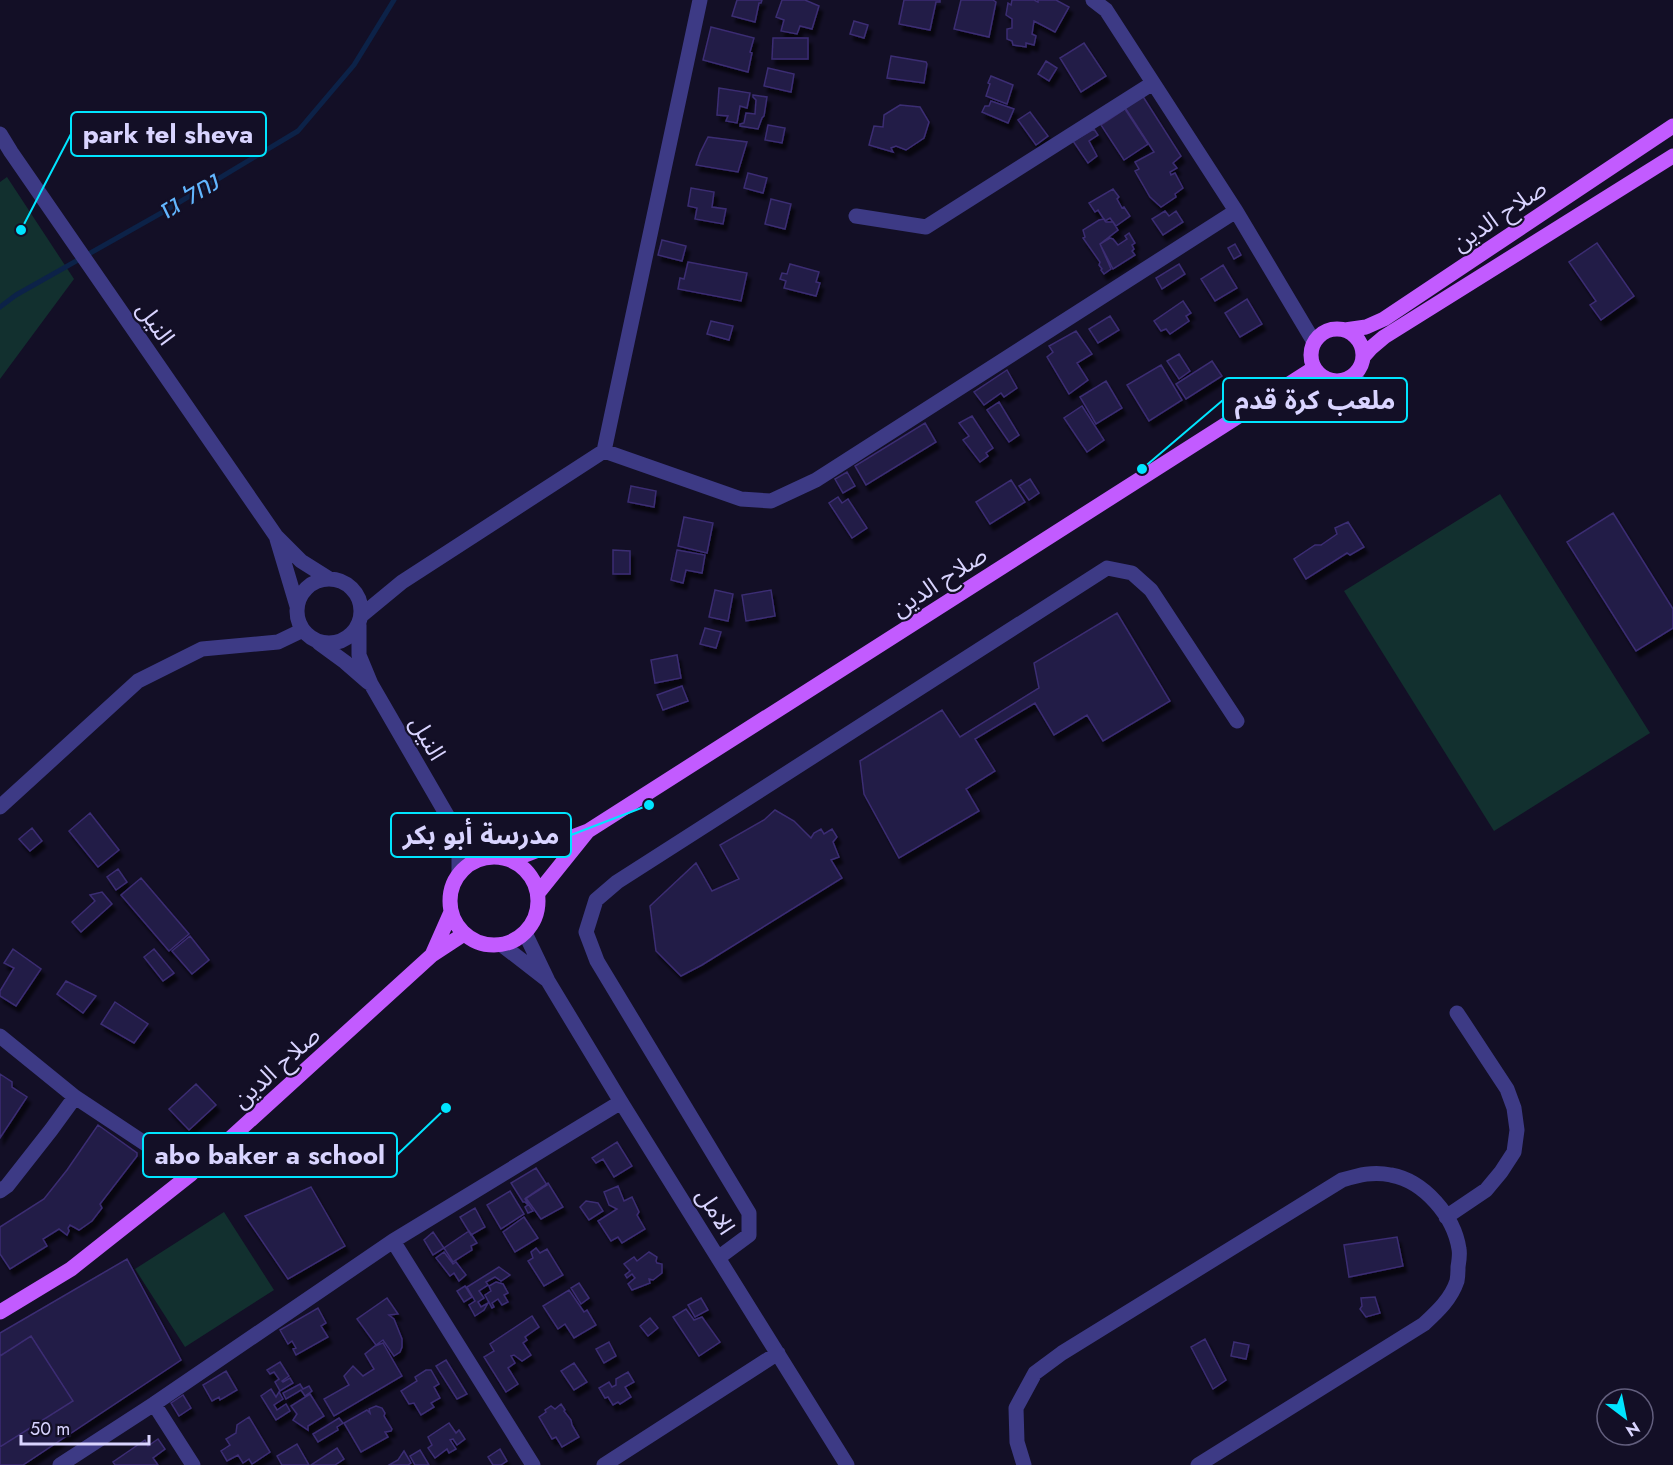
<svg xmlns="http://www.w3.org/2000/svg" width="1673" height="1465" viewBox="0 0 1673 1465" font-family="Jost,'Noto Sans Arabic',Heebo,sans-serif">
<style>
.green{fill:#12302f}
.lines{fill:none;stroke-linecap:round;stroke-linejoin:round}
.stream{stroke:#0c2248;stroke-width:5}
.building{fill:#241b47;stroke:#3b2d73;stroke-width:1.5;filter:url(#shadow)}
.minor{stroke:#3d3a85;stroke-width:15}
.major{stroke:#c25bff;stroke-width:15}
.labels{text-anchor:middle;dominant-baseline:central;stroke-width:4.5;stroke-linejoin:round;paint-order:stroke}
.street-label{font-size:24px;fill:#d9d4ff;stroke:#130f26}
.water-label{font-size:26px;font-style:italic;fill:#62b6ff;stroke:#130f26}
.leader{fill:none;stroke:#00e5ff;stroke-width:2}
.callout-dot{fill:#00e5ff;stroke:#130f26;stroke-width:2}
.callout{fill:#130f26;stroke:#00e5ff;stroke-width:2}
.callout-label{font-size:26px;text-anchor:middle;font-weight:bold;fill:#d9d4ff}
</style>
<defs>
<filter id="shadow"><feDropShadow dx="3.5" dy="6" stdDeviation="1.5" flood-color="#0009"/></filter>
</defs>
<rect width="100%" height="100%" fill="#130f26"/>
<path class="green" d="M7,177L74,279L0,379V182Z
M1500,494L1650,733L1494,831L1344,591Z
M224,1212L274,1290L185,1347L135,1269Z"/>
<g class="lines">
<path class="stream" d="M0,307L16,295L163,212L298,131L354,65L394,0"/>
</g>
<path class="building" d="M737,0H762L761,3H759L755,22L732,16Z
M782,0H805L819,6L812,29L800,26L797,34L781,31L784,20L776,17Z
M904,0H940V2H936L930,30L899,24Z
M961,0H993L996,2L989,37L954,29Z
M1012,0H1034L1038,2V0H1056L1069,7L1055,32L1034,21L1032,34L1036,36L1034,45L1026,43V47L1013,45L1012,41L1007,39V29L1012,28V19L1006,15L1008,3L1011,5Z
M854,21L868,25L864,38L850,34Z
M711,27L754,38L750,52L752,53L748,72L703,60Z
M773,38H808V59H772Z
M1084,43L1106,76L1081,92L1060,58Z
M891,56L926,62L927,64L924,83L887,78Z
M1046,61L1057,68L1049,81L1038,74Z
M768,68L794,74L791,92L764,86Z
M991,76L1013,85L1007,104L986,96L990,84L988,83Z
M719,88L750,93L747,108L740,106L737,123L726,121L728,116L717,115Z
M753,95L767,97L764,116L762,118L758,129L740,126V124L744,123L746,113L755,114L756,100L753,97Z
M1142,95L1181,156L1173,163L1177,168L1170,172L1171,175L1175,173L1183,188L1175,194L1176,197L1161,207L1150,197L1135,171L1139,169L1135,162L1154,152L1124,106Z
M991,101L1014,109L1008,123L982,112L985,106H989Z
M900,105L920,107L929,122L924,138L906,150L896,146L891,148L893,152L869,145L874,126L883,127L884,115Z
M1125,109L1148,144L1124,160L1101,125Z
M1030,112L1048,136L1036,145L1018,120Z
M768,125L785,128L782,143L765,140Z
M1094,129L1098,135L1089,141L1097,156L1088,163L1073,141Z
M708,137L747,142L738,172L696,165L700,153Z
M748,173L767,178L763,193L744,188Z
M691,188L714,192L712,207L726,209L723,224L695,219L697,208L688,206Z
M1113,189L1119,197L1117,199L1122,208L1124,207L1130,216L1116,226L1110,218L1105,221L1098,210L1095,212L1089,203Z
M771,199L791,204L785,229L765,224Z
M1165,211L1169,216L1176,211L1183,222L1163,235L1152,219Z
M1104,219L1106,222H1113L1118,230L1100,244L1111,269L1104,274L1101,270L1102,269L1099,265L1100,262L1083,238L1085,237L1083,230L1099,220Z
M1129,233L1135,243L1132,245L1134,249L1132,251L1135,255L1113,269L1100,244L1110,238L1113,239L1118,245L1127,239L1125,236Z
M662,240L686,246L682,261L658,255Z
M1597,243L1634,296L1601,320L1590,305L1596,301L1569,262Z
M1235,244L1241,255L1234,259L1228,248Z
M688,262L747,273L741,301L678,289L680,278L684,279Z
M790,264L819,272L816,282L820,283L816,296L784,288L786,281L780,279L782,273L787,274Z
M1179,264L1185,274L1162,289L1156,278Z
M1223,265L1237,288L1215,301L1201,279Z
M1247,299L1262,324L1240,337L1225,313Z
M1183,301L1191,313L1186,316L1189,321L1170,334L1166,329L1161,331L1154,321Z
M1110,316L1119,330L1098,343L1089,329Z
M711,321L733,326L729,340L707,334Z
M1076,331L1092,354L1077,363L1088,380L1069,394L1047,357L1053,352L1049,346Z
M1179,354L1190,371L1179,379L1167,361Z
M1212,361L1222,376L1186,399L1176,384Z
M1161,365L1182,400L1149,421L1127,385Z
M1007,370L1017,388L1004,397L1001,393L984,405L974,392Z
M1106,381L1122,408L1096,424L1080,397Z
M999,402L1019,435L1009,442L987,410Z
M1082,406L1104,440L1087,452L1064,418Z
M972,416L993,448L986,453L988,456L980,462L963,440L969,436L959,423Z
M925,423L936,442L866,485L855,466Z
M847,472L855,486L843,493L835,479Z
M1030,479L1039,493L1029,500L1019,486Z
M1011,480L1025,502L990,524L976,502Z
M631,486L656,491L654,507L628,502Z
M838,497L842,503L848,499L867,528L852,538L829,503Z
M1613,513L1673,609V628L1636,651L1567,542Z
M684,517L713,523L707,553L678,546Z
M1348,522L1364,547L1350,555L1347,553L1306,579L1294,559L1315,545H1321L1337,534L1335,528Z
M613,550L630,551V574H613Z
M677,550L705,555L702,573L686,570L683,583L671,580Z
M715,590L733,594L728,621L709,617Z
M771,590L775,616L746,621L742,595Z
M1117,613L1170,701L1103,741L1087,715L1054,735L1035,703L975,739L995,771L966,789L979,811L899,858L864,794L860,761L942,710L960,737L1039,688L1034,663Z
M705,628L721,632L716,648L700,644Z
M677,655L681,678L655,683L651,660Z
M682,686L688,701L663,710L657,695Z
M775,810L794,821L811,838L814,833L821,829L824,834L832,829L837,837L833,842L839,857L831,860L842,878L702,965L681,976L656,951L650,906L696,863L712,891L739,879L720,845L764,820Z
M90,813L119,850L98,867L69,831Z
M32,828L42,841L30,851L19,839Z
M118,869L127,882L116,890L107,877Z
M141,878L189,934L169,951L121,895Z
M102,892L112,904L81,932L72,922L95,901L90,895Z
M190,936L209,960L192,974L172,951Z
M13,949L41,969L16,1006L0,996V991L14,968L4,963Z
M154,949L174,973L163,981L144,957Z
M66,981L96,996L83,1013L57,994Z
M115,1002L148,1024L134,1043L101,1024Z
M0,1074L12,1082V1087L27,1097L0,1138Z
M196,1084L216,1105L189,1130L169,1109Z
M98,1125L137,1153V1156L100,1204L102,1208L92,1221L79,1230L70,1225L68,1228L69,1231L67,1235L59,1229L43,1239L47,1246L10,1269L0,1254V1227L44,1199L67,1170Z
M617,1142L632,1166L614,1177L603,1159L596,1163L592,1158Z
M536,1168L547,1185L525,1199L533,1211L528,1213L525,1207L528,1205L525,1202H523L511,1183Z
M548,1183L563,1207L541,1219L526,1198Z
M618,1186L624,1201L632,1197L639,1212L637,1215L645,1229L622,1243L618,1237L611,1241L598,1221L617,1209L609,1205L604,1192Z
M311,1187L345,1246L288,1279L245,1216Z
M510,1191L524,1214L501,1229L487,1205Z
M586,1201L598,1203L603,1211L589,1220L580,1207Z
M475,1208L485,1227L471,1235L460,1217Z
M524,1217L538,1238L515,1252L503,1232Z
M469,1231L477,1243L471,1246L472,1250L453,1262L444,1248Z
M433,1232L444,1248L433,1255L424,1240Z
M1397,1237L1403,1266L1349,1277L1344,1245Z
M536,1248L540,1253L547,1249L563,1275L544,1286L528,1261L533,1258L531,1252Z
M444,1252L453,1264L456,1262L466,1275L459,1281L454,1273L450,1276L436,1258Z
M649,1252L657,1257L656,1261L657,1263L662,1264V1273L653,1280L649,1279L650,1283L632,1290L628,1284L635,1278L632,1274L627,1278L625,1275L630,1271L624,1264L634,1257L637,1261Z
M127,1259L181,1360L23,1465H0V1333Z
M499,1267L510,1275L501,1281L495,1277L486,1282L488,1285L479,1291L484,1298L478,1302L481,1307L488,1303L484,1310L475,1316L469,1305L475,1301L467,1287Z
M496,1282L503,1284L508,1293L504,1295L508,1302L502,1305L498,1299L492,1303L494,1307L492,1308L485,1295L491,1291L489,1286Z
M579,1283L589,1298L581,1304L571,1288Z
M465,1286L472,1297L464,1302L457,1291Z
M569,1290L584,1312L587,1310L596,1325L574,1338L565,1324L558,1329L543,1306Z
M1375,1297L1380,1313L1366,1317L1360,1309L1362,1306L1361,1298Z
M387,1298L398,1314L389,1315L394,1319L402,1339V1347L400,1352L394,1356L383,1340L376,1345L357,1319Z
M701,1298L708,1310L695,1317L688,1305Z
M318,1308L326,1323L321,1326L328,1337L296,1355L293,1349L296,1348L292,1341L288,1344L280,1330Z
M686,1309L694,1320L702,1317L720,1342L699,1356L673,1317Z
M532,1316L539,1327L525,1337L527,1340L523,1343L531,1355L522,1361L514,1355L511,1356L515,1363L508,1368L518,1384L506,1392L484,1357L494,1351L490,1344Z
M650,1318L658,1328L648,1336L640,1326Z
M31,1336L73,1401L0,1447V1356Z
M1205,1339L1226,1380L1213,1389L1191,1347Z
M609,1342L616,1356L604,1363L596,1349Z
M1234,1342L1249,1345L1246,1359L1231,1356Z
M383,1343L402,1376L334,1416L324,1399L349,1385L344,1376L353,1366L363,1376L374,1369L365,1354L375,1346Z
M446,1360L467,1394L457,1399L436,1366Z
M280,1362L289,1376L282,1381L283,1382L290,1378L293,1383L280,1391L275,1382L279,1379L274,1372L270,1374L267,1370Z
M574,1363L587,1382L574,1390L561,1371Z
M426,1370H431L439,1384L434,1387L440,1398L431,1403L434,1407L421,1415L414,1403L409,1404L401,1391L417,1381L415,1377Z
M226,1371L237,1390L220,1400L219,1397L212,1401L203,1385Z
M628,1372L634,1382L625,1387L631,1397L620,1404L618,1402L613,1405L608,1397L605,1398L599,1388L609,1382L612,1387L616,1385V1379Z
M300,1384L303,1389L309,1386L312,1391L305,1396L301,1390L286,1399L283,1393Z
M271,1389L276,1397L279,1392L283,1399L274,1405L277,1410L286,1404L290,1411L276,1420L261,1396Z
M310,1394L324,1416L308,1426V1430L293,1420L297,1414L291,1406Z
M183,1395L191,1408L179,1416L171,1403Z
M561,1404L565,1410L564,1411L571,1420L572,1425L579,1437L562,1447L556,1437L552,1439L539,1417L546,1412L545,1410L551,1406L555,1409Z
M376,1406L382,1408L385,1413L384,1416L392,1429L391,1431L385,1432L388,1437L361,1452L344,1423L367,1410L370,1413L369,1409Z
M249,1417L270,1452L252,1464L249,1459L243,1463L238,1455L227,1461L221,1451L230,1445L226,1439L236,1433L237,1425Z
M339,1418L343,1423L337,1427L338,1430L318,1442L313,1434Z
M449,1423L456,1433L459,1430L465,1439L457,1445L453,1439L450,1440L456,1449L449,1453L447,1449L435,1458L428,1448L432,1445L428,1437Z
M158,1439L165,1449L153,1458L158,1465H115L113,1462L145,1440L148,1446Z
M297,1444L309,1465H282L277,1456Z
M337,1448L344,1459L335,1465H311Z
M500,1449L507,1461L501,1465H493L488,1457Z
M420,1450L429,1465H415L410,1456Z
M404,1451L411,1463L408,1465H389L398,1460Z"/>
<g class="lines">
<path class="minor" d="M1093,0L1106,10L1236,211L1314,342
M0,134L11,152L276,536L301,561L328,578
M856,216L926,227L1153,83
M1354,375L1380,414
M604,451L741,499L771,501L816,480L1236,211
M277,539L297,606
M297 611a32 32 0 1 1 64 0a32 32 0 1 1-64 0Z
M362,615L402,582L604,451L700,0
M359,625V655L371,684L459,836L483,858
M319,643L345,662L368,682
M0,807L138,681L202,649L278,642L303,630
M459,836V873
M525,933L548,981L621,1102L847,1465
M502,945L546,979
M0,1036L75,1097L191,1174
M0,1191L7,1186L51,1130L75,1097
M1446,1217L1486,1190L1501,1172L1514,1152L1517,1130L1514,1108L1507,1089L1457,1013
M393,1241L533,1465
M718,1258L749,1235V1213L597,961L586,932L596,900L617,882L1107,568L1132,573L1151,590L1237,721
M154,1404L193,1465
M60,1465L154,1404L393,1241L621,1102
M604,1465L778,1353
M1024,1465L1017,1442L1016,1408L1035,1373L1062,1353L1342,1180C1359,1175 1373,1171 1391,1175C1424,1181 1454,1216 1459,1249C1460,1254 1459,1261 1458,1267C1458,1271 1458,1276 1457,1281C1451,1299 1438,1311 1424,1324L1198,1465"/>
<path class="major" d="M1311 355a26 26 0 1 1 52 0a26 26 0 1 1-52 0Z
M1345,330L1366,327L1384,319L1673,126
M1363,357L1371,348L1384,337L1673,156
M450 901a44 44 0 1 1 88 0a44 44 0 1 1-88 0Z
M512,860L588,831L1314,368
M538,893L587,832
M432,955L451,912
M0,1312L71,1269L191,1174L432,955L464,934"/>
</g>
<g class="labels">
<g class="street-label">
<text transform="translate(1499 215) rotate(-34)">صلاح الدين</text>
<text transform="translate(156 323) rotate(55)">النيل</text>
<text transform="translate(939 581) rotate(-33)">صلاح الدين</text>
<text transform="translate(428 738) rotate(60)">النيل</text>
<text transform="translate(276 1067) rotate(-42)">صلاح الدين</text>
<text transform="translate(716 1211) rotate(58)">الامل</text>
</g>
<g class="water-label">
<text transform="translate(188 196) rotate(-31)">נחל גז</text>
</g>
</g>
<path class="leader" d="M21 230L71 134M1142 469L1223 400M649 805L571 835M446 1108L397 1155"/>
<g class="callout-dot">
<circle cx="21" cy="230" r="6"/>
<circle cx="1142" cy="469" r="6"/>
<circle cx="649" cy="805" r="6"/>
<circle cx="446" cy="1108" r="6"/>
</g>
<g class="callout">
<rect x="71" y="112" width="195" height="44" rx="6"/>
<rect x="1223" y="378" width="184" height="44" rx="6"/>
<rect x="391" y="813" width="180" height="44" rx="6"/>
<rect x="143" y="1133" width="254" height="44" rx="6"/>
</g>
<g class="callout-label">
<text x="168" y="143">park tel sheva</text>
<text x="1315" y="409">ملعب كرة قدم</text>
<text x="481" y="844">مدرسة أبو بكر</text>
<text x="270" y="1164">abo baker a school</text>
</g>
<g transform="translate(1625 1417) rotate(148)"><circle r="28" fill="#130f26" stroke="#625e7d" stroke-width="1.5"/>
<path d="M0-4.5L10 22L0 15L-10 22Z" fill="#00e5ff"/>
<text y="-9" font-size="16" font-weight="bold" text-anchor="middle" fill="#d9d4ff">N</text>
</g>
<path d="M21 1435v9h128v-9" fill="none" stroke="#d9d4ff" stroke-width="3"/>
<text x="30" y="1435" font-size="18" fill="#d9d4ff" stroke="#130f26" stroke-width="4.5" paint-order="stroke">50 m</text>
</svg>
